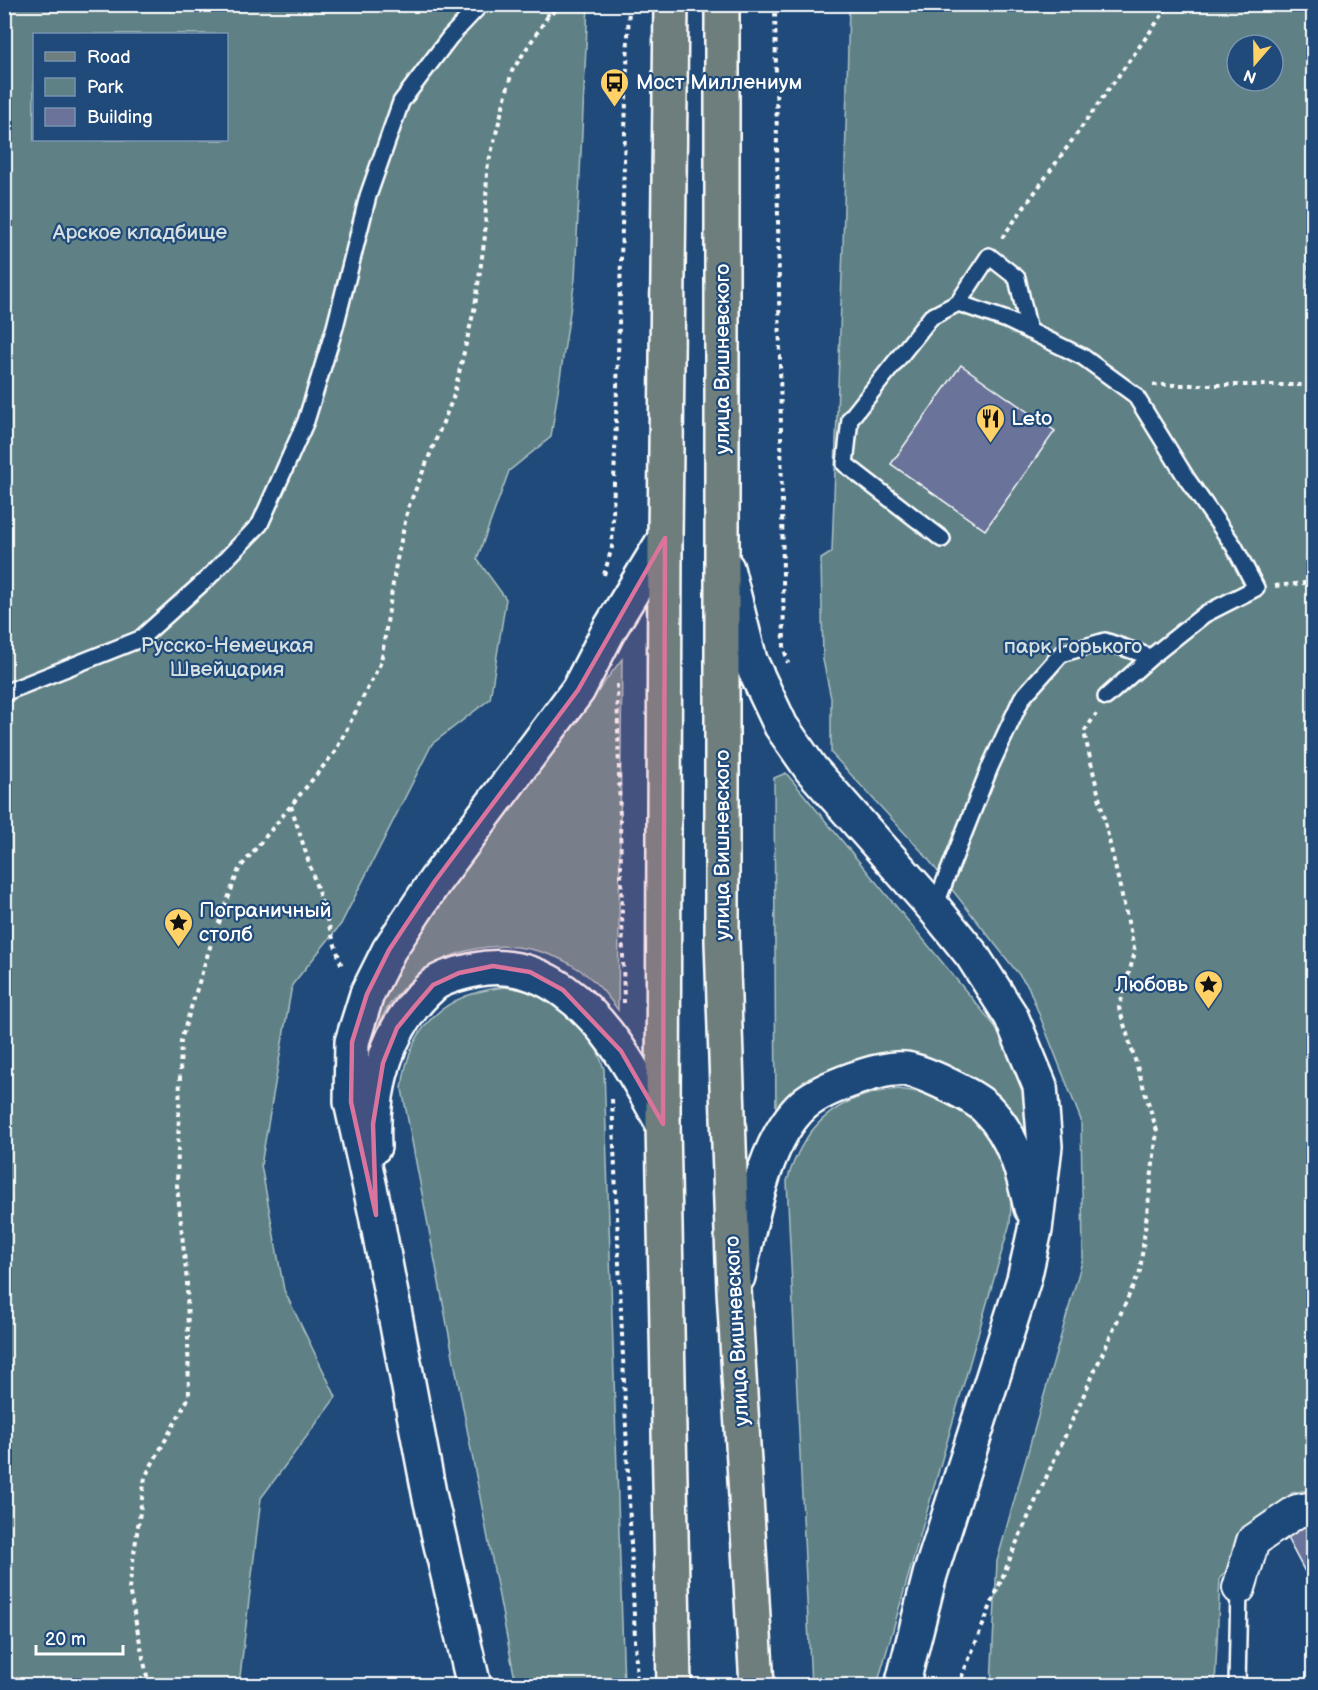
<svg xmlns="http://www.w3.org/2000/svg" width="1318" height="1690" viewBox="0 0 1318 1690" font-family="'Balsamiq Sans',sans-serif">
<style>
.green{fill:#5e8186;stroke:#aec0c2;stroke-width:1.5;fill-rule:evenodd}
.building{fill:#6b739a;stroke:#fff;stroke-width:1.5}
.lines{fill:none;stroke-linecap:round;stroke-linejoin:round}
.lane-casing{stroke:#fff;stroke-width:20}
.street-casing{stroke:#fff;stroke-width:36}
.secondary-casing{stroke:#fff;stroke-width:38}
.primary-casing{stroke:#fff;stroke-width:38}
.path{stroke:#fff;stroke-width:4;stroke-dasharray:4.5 4.5;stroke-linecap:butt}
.lane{stroke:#1f4a7a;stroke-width:15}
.street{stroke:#1f4a7a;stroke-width:32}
.secondary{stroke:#1f4a7a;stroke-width:33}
.primary{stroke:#6d7e7c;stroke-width:33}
.marked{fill:#da749d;fill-opacity:0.2;stroke:#da749d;stroke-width:4.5;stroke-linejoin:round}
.labels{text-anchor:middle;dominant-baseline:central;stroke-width:4.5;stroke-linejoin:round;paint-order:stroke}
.poi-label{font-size:21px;fill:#fff;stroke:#1f4a7a;text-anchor:start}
.park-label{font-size:21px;fill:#d7e0e1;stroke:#1f4a7a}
.street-label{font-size:21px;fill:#fff;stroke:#1f4a7a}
</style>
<rect width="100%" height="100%" fill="#1f4a7a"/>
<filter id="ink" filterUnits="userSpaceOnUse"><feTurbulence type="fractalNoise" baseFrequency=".0167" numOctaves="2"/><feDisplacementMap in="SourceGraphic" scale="12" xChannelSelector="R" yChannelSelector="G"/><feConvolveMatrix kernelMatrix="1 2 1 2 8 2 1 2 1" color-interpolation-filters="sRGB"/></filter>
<g filter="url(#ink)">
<path class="green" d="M4,5H588L575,279L551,437L509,471L477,559L506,599L490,699L432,744L341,924L292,985L261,1165L284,1290L336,1397L261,1498L239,1685H5ZM34,34H226V140H34Z
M849,5H1313V1489L1292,1493L1220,1578L1215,1685H991L997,1561L1083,1258L1081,1120L1028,986L924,854L831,753V698L823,660L821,559L832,552L843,247ZM1237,45H1273V81H1237Z
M622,659L618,1010C607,995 596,981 580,970C519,929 437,942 392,1001C381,1016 375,1033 369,1050L367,1029L400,950Z
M786,773L1008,1042L1025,1080L1035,1164L993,1093L971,1076L946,1064L919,1058L776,1124L774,778Z
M504,987C556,993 589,1019 604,1069L624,1685H516L402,1089C408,1028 443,994 504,987Z
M898,1089C974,1097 1017,1146 1010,1223L877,1685H811L787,1181C804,1124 838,1095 898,1089Z"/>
<path class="building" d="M961,365L1055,431L985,530L891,464Z
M1312,1520L1314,1523V1589L1285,1534Z"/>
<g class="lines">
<defs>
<path id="lane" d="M958,303L989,256L1017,278L1029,331
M4,693L140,639L208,578L260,524L306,421L335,327L368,196L401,102L450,37L481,4
M1106,697L1151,657
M933,907L939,896L990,767L1022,698L1061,654L1105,641L1151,657L1205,614L1256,588L1234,546L1187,479L1135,395L1083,357L1007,320L958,303L931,317L850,419L845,464L942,539
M1237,1686L1239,1588"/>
<path id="street" d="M1239,1588L1253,1541L1297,1511L1314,1508"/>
<path id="secondary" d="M727,568L750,660L781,726L811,769L933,907L972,955L1011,1016L1040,1086L1045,1146L1035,1230L1024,1279L930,1575L902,1686
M374,1147C371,1088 386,1027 432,986C442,977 461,973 474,970C507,963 536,971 564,991C610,1024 636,1076 663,1124
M738,1277C751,1224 762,1142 804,1104C823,1088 881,1066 906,1069C924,1072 975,1096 987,1109C1014,1136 1023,1172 1031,1208
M474,1686L430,1498L376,1215L351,1102L352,1042L367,994L389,950L435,881L578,690L609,630L665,538"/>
<path id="primary" d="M671,4L665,538L663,1124L674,1686
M722,4V941L734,1290L757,1686"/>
</defs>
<use href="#lane" class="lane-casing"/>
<use href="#street" class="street-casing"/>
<use href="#secondary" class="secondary-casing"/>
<use href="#primary" class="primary-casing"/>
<path class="path" d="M547,4L548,16
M775,4L784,648L788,663
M1309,4L1310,582
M1002,238L1170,4
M1153,385H1308
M604,575L612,547L629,4
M1275,586L1314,582
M617,684L624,1003
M291,806L342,967
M612,1099L637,1686
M149,1686L129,1589L145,1477L189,1397L187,1282L177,1185L181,1040L210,947L239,869L335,752L381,662L396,564L408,508L453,398L475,306L485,236L487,169L512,71L548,16L564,4
M958,1686L1016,1544L1140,1271L1157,1131L1119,1008L1135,952L1084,732L1096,714"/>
<use href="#lane" class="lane"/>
<use href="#street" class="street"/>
<use href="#secondary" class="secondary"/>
<use href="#primary" class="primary"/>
</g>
</g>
<path class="marked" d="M665,538L663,1124L621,1051L563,990L530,972L493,966L459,973L433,985L415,1006L397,1028L383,1063L373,1124L376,1215L351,1102L352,1042L367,994L389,950L435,881L578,690Z"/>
<defs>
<symbol id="bus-pin" viewBox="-11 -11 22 30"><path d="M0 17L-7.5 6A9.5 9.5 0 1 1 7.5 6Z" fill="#ffd166" stroke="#1f4a7a"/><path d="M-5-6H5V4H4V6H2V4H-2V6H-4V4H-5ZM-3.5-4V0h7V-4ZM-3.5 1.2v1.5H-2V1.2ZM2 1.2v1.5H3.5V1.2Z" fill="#111"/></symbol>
<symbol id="restaurant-pin" viewBox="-11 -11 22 30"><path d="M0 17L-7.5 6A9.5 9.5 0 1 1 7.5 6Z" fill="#ffd166" stroke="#1f4a7a"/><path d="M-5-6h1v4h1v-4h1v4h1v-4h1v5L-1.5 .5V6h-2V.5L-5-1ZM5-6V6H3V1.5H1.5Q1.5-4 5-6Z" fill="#111"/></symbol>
<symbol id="sight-pin" viewBox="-11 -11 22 30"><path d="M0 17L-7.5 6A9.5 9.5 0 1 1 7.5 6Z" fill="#ffd166" stroke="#1f4a7a"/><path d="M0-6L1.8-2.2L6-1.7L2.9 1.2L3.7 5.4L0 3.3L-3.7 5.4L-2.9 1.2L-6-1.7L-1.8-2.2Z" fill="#111"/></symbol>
</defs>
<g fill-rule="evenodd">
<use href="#bus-pin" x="598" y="66" width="33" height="45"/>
<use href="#restaurant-pin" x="974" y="402" width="33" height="45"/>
<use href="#sight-pin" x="162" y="906" width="33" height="45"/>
<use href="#sight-pin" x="1192" y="968" width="33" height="45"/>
</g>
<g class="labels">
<g class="poi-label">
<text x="636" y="82">Мост Миллениум</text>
<text x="1011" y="418">Leto</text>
<text x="199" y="910">Пограничный<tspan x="199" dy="24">столб</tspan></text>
<text x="1188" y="984" text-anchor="end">Любовь</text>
</g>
<g class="park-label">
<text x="140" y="232">Арское кладбище</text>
<text x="227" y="645">Русско-Немецкая<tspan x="227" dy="24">Швейцария</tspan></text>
<text x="1073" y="646">парк Горького</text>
</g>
<g class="street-label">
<text transform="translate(722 359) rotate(-90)">улица Вишневского</text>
<text transform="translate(722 845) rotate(-90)">улица Вишневского</text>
<text transform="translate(737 1331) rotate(-93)">улица Вишневского</text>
</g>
</g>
<rect width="1318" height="1690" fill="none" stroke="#1f4a7a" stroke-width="24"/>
<rect x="12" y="12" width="1294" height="1666" fill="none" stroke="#fff" stroke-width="2" filter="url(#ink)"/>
<rect x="33" y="33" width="195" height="108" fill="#1f4a7a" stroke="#7992af" stroke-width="1.5"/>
<rect x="45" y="52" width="30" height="9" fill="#6d7e7c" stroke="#7992af" stroke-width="1.5"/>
<text x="87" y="63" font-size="18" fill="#ffffff">Road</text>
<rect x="45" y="78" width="30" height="18" fill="#5e8186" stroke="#7992af" stroke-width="1.5"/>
<text x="87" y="93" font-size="18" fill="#ffffff">Park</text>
<rect x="45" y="108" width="30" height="18" fill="#6b739a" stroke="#7992af" stroke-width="1.5"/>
<text x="87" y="123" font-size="18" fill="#ffffff">Building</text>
<g transform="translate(1255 63) rotate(200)"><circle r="28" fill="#1f4a7a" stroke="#7992af" stroke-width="1.5"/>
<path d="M0-4.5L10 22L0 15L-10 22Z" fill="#ffd166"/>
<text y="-9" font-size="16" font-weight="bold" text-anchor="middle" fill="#ffffff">N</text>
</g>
<path d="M36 1645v9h87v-9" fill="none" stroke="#ffffff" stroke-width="3"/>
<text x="45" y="1645" font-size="18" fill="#ffffff" stroke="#1f4a7a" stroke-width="4.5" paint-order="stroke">20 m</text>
</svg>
